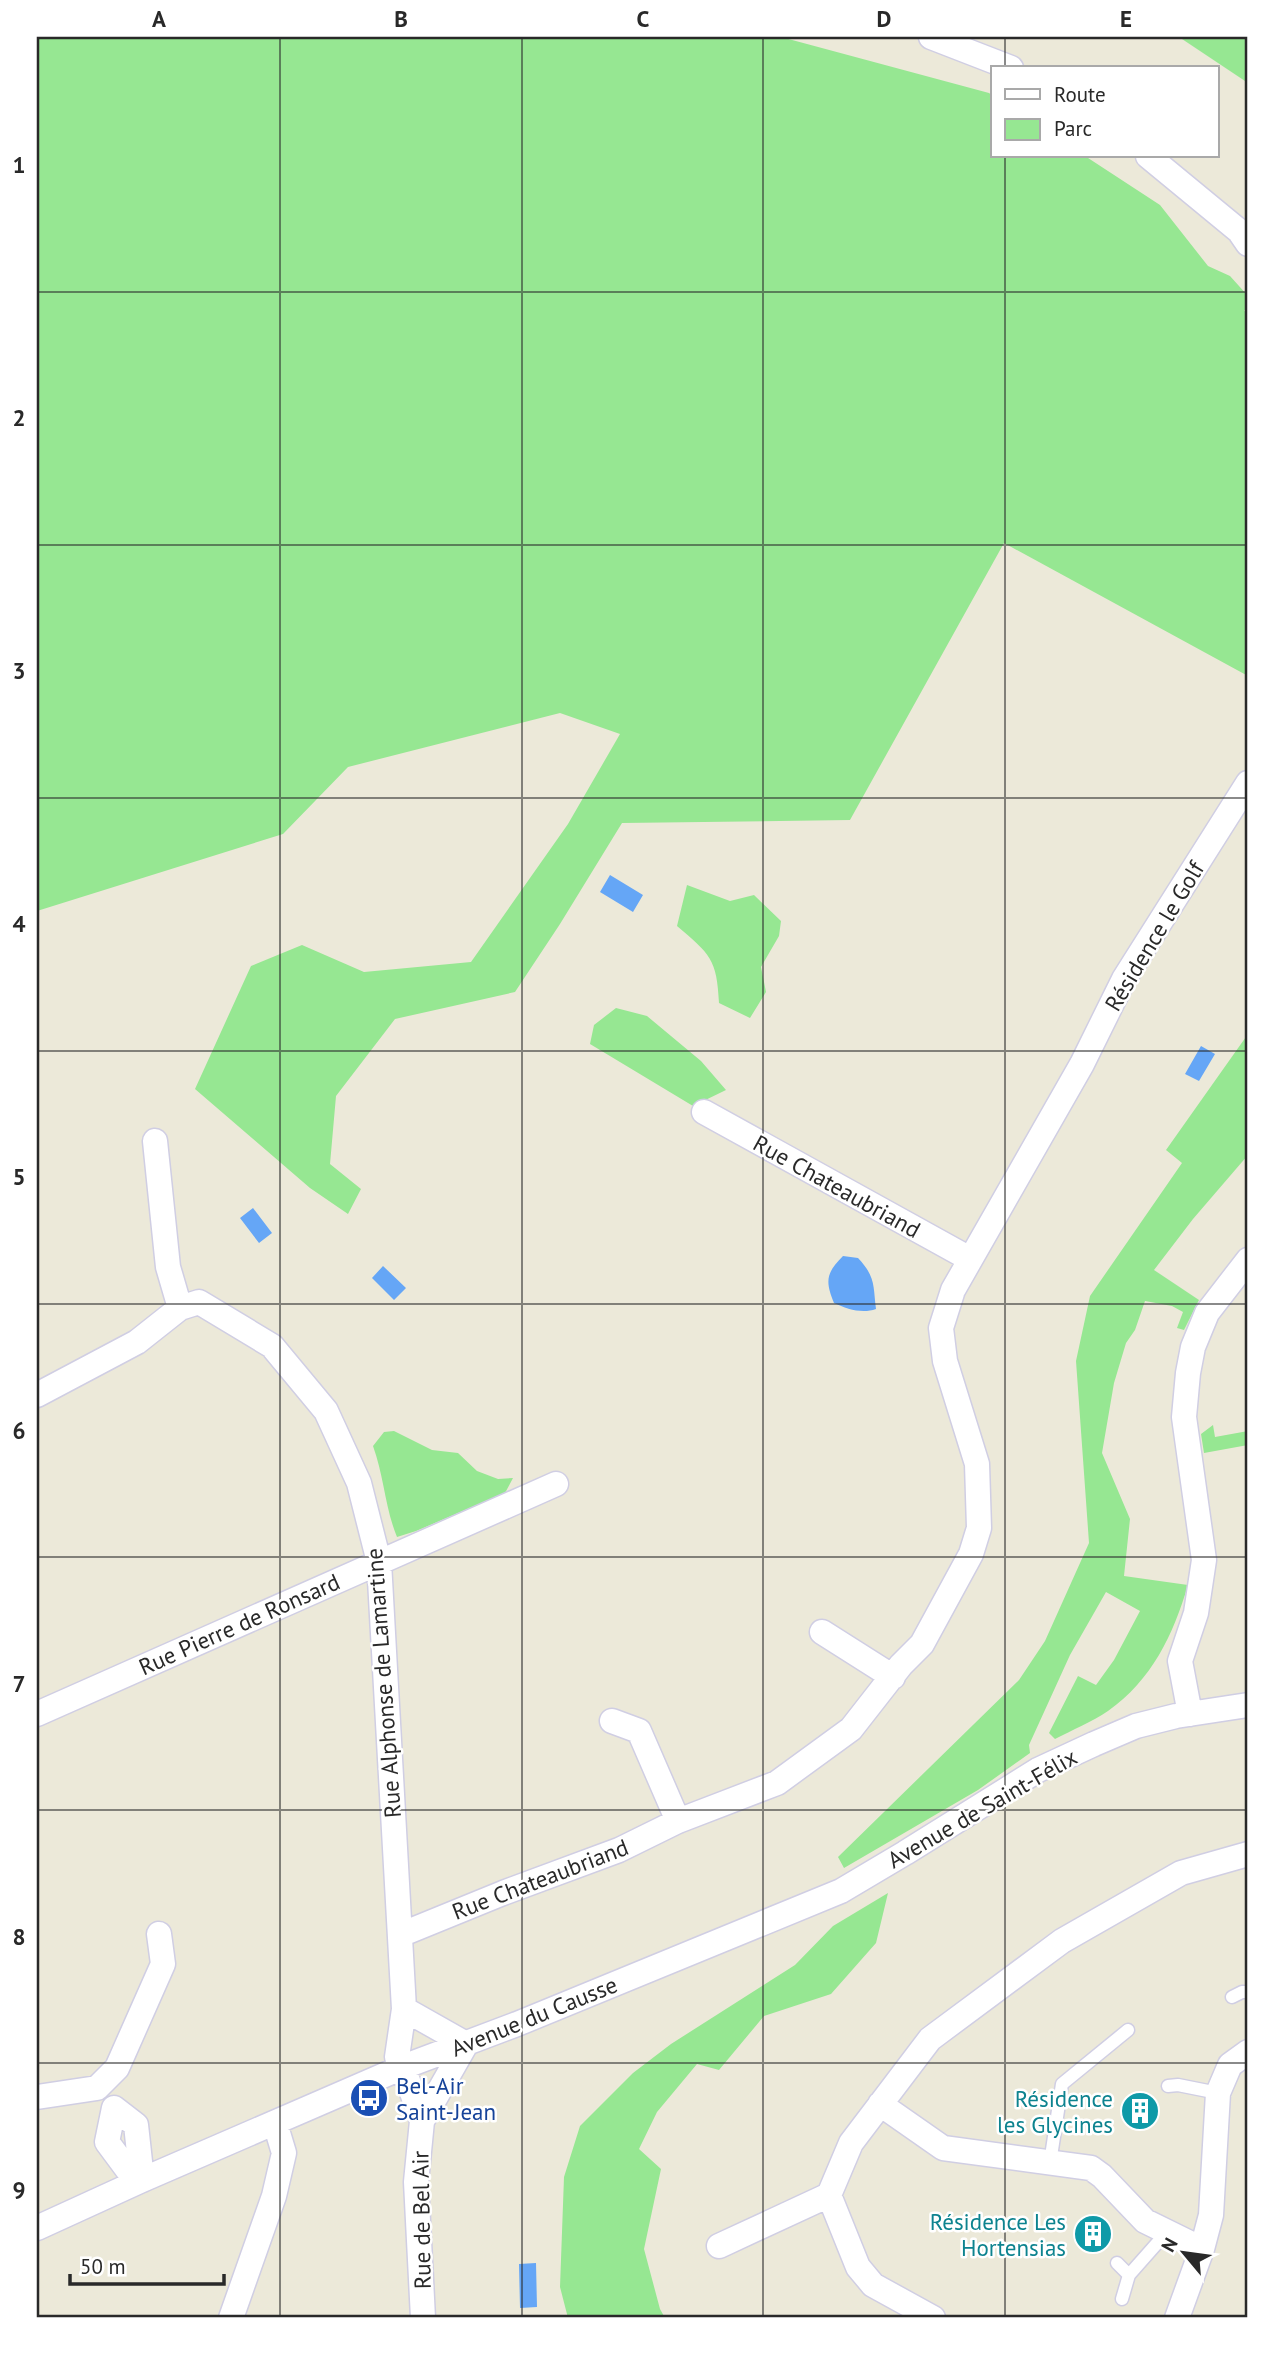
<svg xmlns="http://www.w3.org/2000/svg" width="1285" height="2355" viewBox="0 0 1285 2355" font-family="'PT Sans',sans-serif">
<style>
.green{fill:#96e792}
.water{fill:#65a6f6}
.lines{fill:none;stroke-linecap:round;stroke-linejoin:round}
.lane-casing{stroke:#d0cee3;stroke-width:15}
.street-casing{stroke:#d0cee3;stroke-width:27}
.lane{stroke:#fff;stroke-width:12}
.street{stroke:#fff;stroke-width:24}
.grid{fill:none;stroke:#292929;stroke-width:2;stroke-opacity:0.55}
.labels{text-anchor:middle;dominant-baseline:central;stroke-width:5;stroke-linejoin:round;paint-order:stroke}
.street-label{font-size:23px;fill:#292929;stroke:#fff}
.transit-label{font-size:23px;fill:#164399;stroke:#fff;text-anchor:start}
.culture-label{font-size:23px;fill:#0d838f;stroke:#fff;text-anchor:end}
.neatline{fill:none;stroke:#292929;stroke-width:2.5}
.grid-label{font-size:23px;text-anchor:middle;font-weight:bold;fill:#292929}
</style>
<rect width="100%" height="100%" fill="#ece9d9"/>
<path class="green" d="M37,37H781L989,93L993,96V156H1085L1160,205L1208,266L1230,276L1248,296V311L1244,310L1248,316V676L1004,543L850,820L622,823L560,924L515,992L395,1019L336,1096L330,1164L361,1189L348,1214L310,1188L195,1089L251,966L302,945L364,972L471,962L568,824L620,734L560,713L348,767L283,834L37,911Z
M1179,37H1248V83Z
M687,885L730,901L754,895L781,921L779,936L761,967L766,992L750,1018L719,1003C717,959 710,954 677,926Z
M616,1008L647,1016L701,1061L726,1090L693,1106L590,1044L594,1025Z
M1248,1034V1155L1193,1219L1154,1270L1199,1300L1184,1330L1177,1328L1183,1312L1172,1306L1145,1301L1135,1330L1126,1343L1114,1383L1102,1453L1130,1519L1124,1576L1188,1585C1173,1635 1152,1680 1108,1711C1092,1722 1072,1730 1055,1739L1049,1733L1078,1676L1096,1685L1114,1660L1140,1611L1106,1592L1070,1655L1029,1745L1030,1753L978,1790L844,1868L838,1857L1019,1680L1045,1641L1089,1543L1076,1361L1090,1296L1182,1163L1166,1150Z
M1213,1425L1215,1437L1248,1431V1445L1204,1453L1201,1434Z
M394,1431L432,1450L458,1453L477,1471L498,1479L513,1478L505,1493L416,1531L397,1537C385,1508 384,1476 373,1446L384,1432Z
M888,1893L876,1943L831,1994L764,2016L719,2070L697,2064L657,2112L639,2149L661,2169L644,2249L660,2309L665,2318H568L560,2287L564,2177L580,2126L633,2073L671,2044L795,1965L833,1926Z"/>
<path class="water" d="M610,875L643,895L633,912L600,892Z
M1201,1046L1215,1054L1199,1081L1185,1074Z
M253,1208L272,1233L259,1243L240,1218Z
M843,1256L858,1258C876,1277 873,1286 876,1309C862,1314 847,1309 834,1303C825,1281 826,1273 843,1256Z
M383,1266L406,1288L394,1300L372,1278Z
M536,2263L537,2307L520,2308L519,2264Z"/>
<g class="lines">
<defs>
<path id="lane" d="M1232,1997L1242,1992H1248
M1168,2086L1178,2085L1218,2093
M1050,2163L1062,2084L1128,2030
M1117,2263L1129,2275
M1122,2299L1129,2275L1167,2232"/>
<path id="street" d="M931,37L1011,68
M1148,156L1239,231L1248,244
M704,1112L970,1259
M180,1308L199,1302L272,1346L326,1411L359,1483L379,1562L404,2009L397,2057L403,2067L422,2121L466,2044L404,2009
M37,1395L137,1342L180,1308L168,1267L155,1141
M822,1632L893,1677
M37,1714L556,1484
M1190,1714L1180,1661L1196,1613L1204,1560L1184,1417L1188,1373L1193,1347L1207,1313L1248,1260
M612,1721L639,1731L678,1821
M400,1935L503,1893L619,1850L678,1821L777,1783L851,1729L901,1665L922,1644L971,1554L979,1528L977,1464L945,1361L941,1328L953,1290L1082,1064L1124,979L1248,783
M37,2097L97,2088L117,2068L163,1964L159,1934
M880,2104L943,2148L1091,2168L1102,2176L1145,2221L1202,2249
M114,2108L136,2125L142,2180L130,2173L107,2142Z
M422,2121L416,2182L423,2318
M37,2228L142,2180L403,2067L517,2024L841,1891L905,1853L1038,1770L1094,1744L1136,1726L1176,1716L1248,1705
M719,2246L829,2195
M231,2318L274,2196L284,2153L275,2123
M933,2318L873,2285L858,2267L829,2195L851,2143L930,2039L1062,1941L1181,1873L1248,1854
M1177,2318L1202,2249L1211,2215L1218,2093L1230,2065L1248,2052"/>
</defs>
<use href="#lane" class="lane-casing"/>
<use href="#street" class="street-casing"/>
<use href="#lane" class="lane"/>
<use href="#street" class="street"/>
</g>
<path class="grid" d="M280,37V2318M522,37V2318M763,37V2318M1005,37V68M1005,156V2318M37,292H1248M37,545H1248M37,798H1248M37,1051H1248M37,1304H1248M37,1557H1248M37,1810H1248M37,2063H1248"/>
<defs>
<symbol id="bus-disc" viewBox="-11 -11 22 22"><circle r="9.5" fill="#1a4fb4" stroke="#fff"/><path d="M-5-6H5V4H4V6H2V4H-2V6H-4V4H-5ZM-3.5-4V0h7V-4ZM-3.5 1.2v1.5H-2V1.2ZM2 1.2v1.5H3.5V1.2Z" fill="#fff"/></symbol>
<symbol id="building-disc" viewBox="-11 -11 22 22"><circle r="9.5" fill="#0f9aa8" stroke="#fff"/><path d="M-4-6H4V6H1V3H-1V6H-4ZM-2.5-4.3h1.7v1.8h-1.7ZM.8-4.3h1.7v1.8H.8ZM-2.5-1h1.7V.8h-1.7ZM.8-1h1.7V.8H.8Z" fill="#fff"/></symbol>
</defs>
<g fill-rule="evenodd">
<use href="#bus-disc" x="347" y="2076" width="44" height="44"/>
<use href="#building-disc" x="1118" y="2089" width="44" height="44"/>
<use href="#building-disc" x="1071" y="2212" width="44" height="44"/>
</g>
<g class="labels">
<g class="street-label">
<text transform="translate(1154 936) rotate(-59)">Résidence le Golf</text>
<text transform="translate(837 1186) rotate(29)">Rue Chateaubriand</text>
<text transform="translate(239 1624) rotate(-24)">Rue Pierre de Ronsard</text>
<text transform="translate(383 1683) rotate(-94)">Rue Alphonse de Lamartine</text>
<text transform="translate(982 1808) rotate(-30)">Avenue de Saint-Félix</text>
<text transform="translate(540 1879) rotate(-21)">Rue Chateaubriand</text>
<text transform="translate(534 2016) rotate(-22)">Avenue du Causse</text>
<text transform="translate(421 2220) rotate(-91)">Rue de Bel Air</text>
</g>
<g class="transit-label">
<text x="396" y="2085">Bel-Air<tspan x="396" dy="26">Saint-Jean</tspan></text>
</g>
<g class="culture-label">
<text x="1113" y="2098">Résidence<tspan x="1113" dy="26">les Glycines</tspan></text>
<text x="1066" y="2221">Résidence Les<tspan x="1066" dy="26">Hortensias</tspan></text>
</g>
</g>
<rect width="1285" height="2355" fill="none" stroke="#ffffff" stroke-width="77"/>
<rect x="991" y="66" width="228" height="91" fill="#ffffff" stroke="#a9a9a9" stroke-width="2"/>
<rect x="1005" y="89" width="35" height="10" fill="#ffffff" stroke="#a9a9a9" stroke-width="2"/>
<text x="1054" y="102" font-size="21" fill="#292929">Route</text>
<rect x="1005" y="119" width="35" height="21" fill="#96e792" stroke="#a9a9a9" stroke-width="2"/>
<text x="1054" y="136" font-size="21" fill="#292929">Parc</text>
<g transform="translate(1184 2253) rotate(299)" stroke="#ffffff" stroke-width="5" paint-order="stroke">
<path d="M0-5L12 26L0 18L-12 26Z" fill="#292929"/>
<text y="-10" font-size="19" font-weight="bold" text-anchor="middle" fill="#292929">N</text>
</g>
<path d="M70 2274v10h154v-10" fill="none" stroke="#292929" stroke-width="3.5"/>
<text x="80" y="2274" font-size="21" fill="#292929" stroke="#ffffff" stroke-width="5" paint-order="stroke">50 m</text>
<rect x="38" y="38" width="1208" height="2278" class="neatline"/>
<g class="grid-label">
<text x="159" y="27">A</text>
<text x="401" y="27">B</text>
<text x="643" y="27">C</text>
<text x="884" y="27">D</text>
<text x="1126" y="27">E</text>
<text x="19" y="173">1</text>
<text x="19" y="426">2</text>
<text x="19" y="679">3</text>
<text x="19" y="932">4</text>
<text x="19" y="1185">5</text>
<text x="19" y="1439">6</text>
<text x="19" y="1692">7</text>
<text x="19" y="1945">8</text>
<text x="19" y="2198">9</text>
</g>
</svg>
